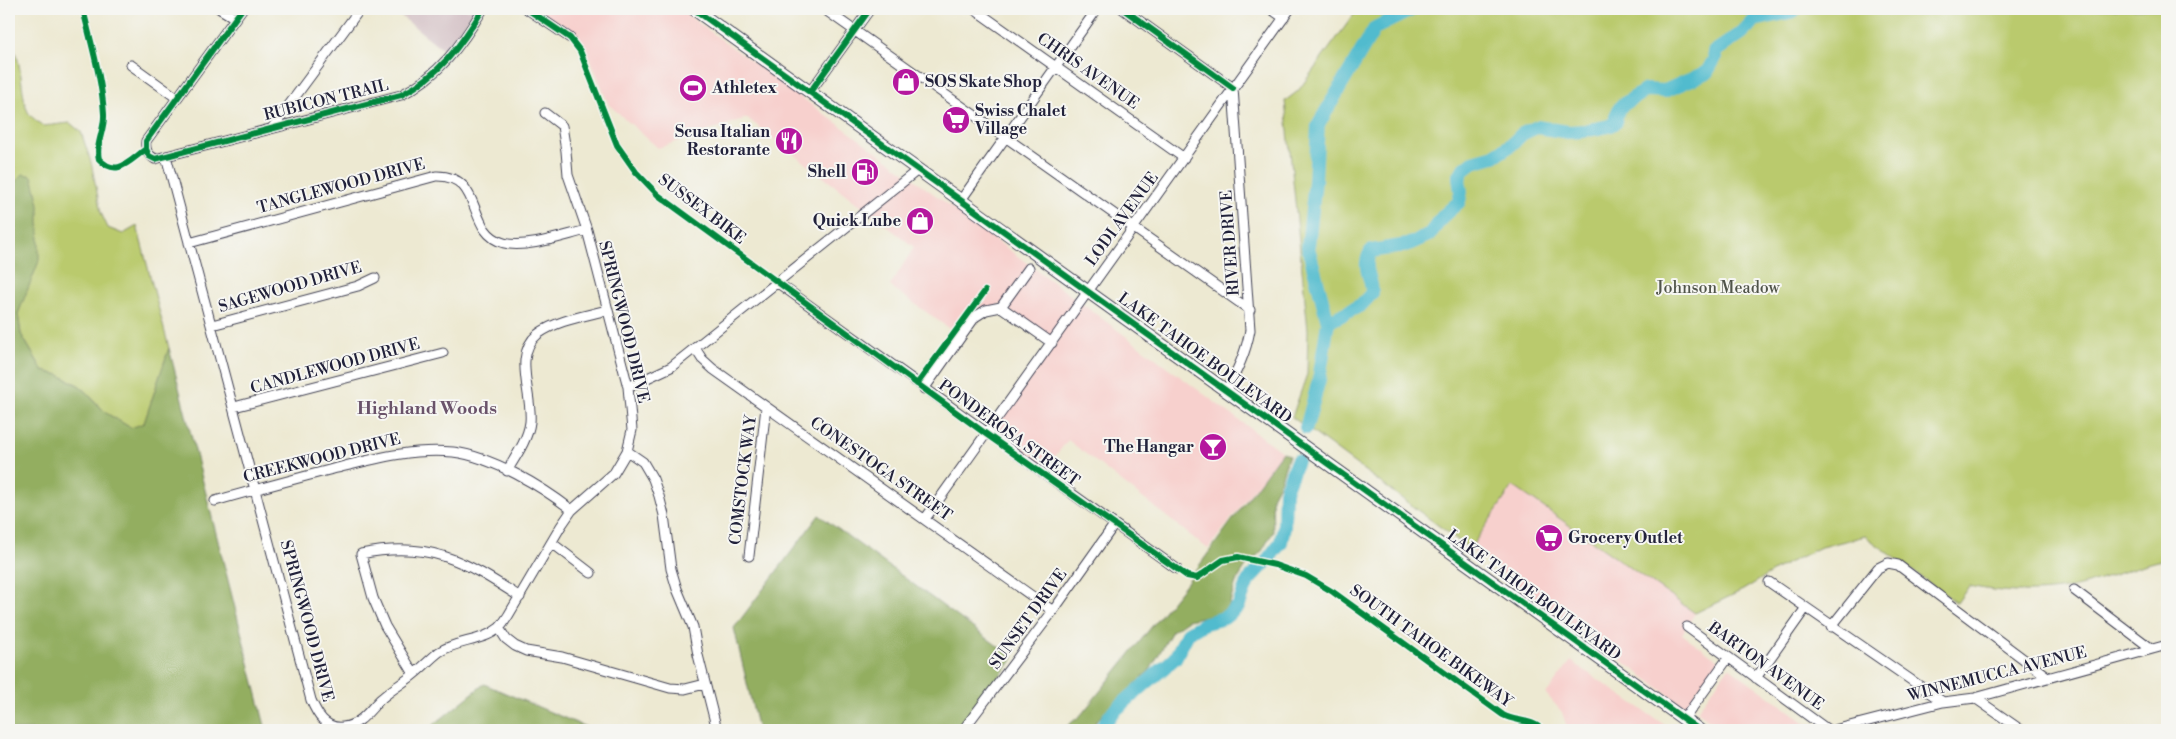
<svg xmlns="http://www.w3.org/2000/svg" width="2176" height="739" viewBox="0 0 2176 739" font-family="'Libre Bodoni',serif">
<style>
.built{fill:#f7d0cd}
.industrial{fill:#d2bec3}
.green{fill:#baca6d;stroke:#6e7654}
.forest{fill:#93ae60;stroke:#5a684e}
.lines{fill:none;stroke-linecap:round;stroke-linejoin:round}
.river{stroke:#51bbce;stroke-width:14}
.minor-casing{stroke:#404052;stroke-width:11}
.highway-casing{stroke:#404052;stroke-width:14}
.minor{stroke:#fff;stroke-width:9}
.highway{stroke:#fff;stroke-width:12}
.cycleway-casing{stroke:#f6f6f2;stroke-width:9}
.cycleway{stroke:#00873e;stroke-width:6}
.labels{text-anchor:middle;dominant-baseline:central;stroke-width:4;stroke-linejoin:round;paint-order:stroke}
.street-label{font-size:16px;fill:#22223b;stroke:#f6f6f2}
.poi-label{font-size:16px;font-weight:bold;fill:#22223b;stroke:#f6f6f2;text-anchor:start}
.park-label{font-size:16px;fill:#50544a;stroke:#f6f6f2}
.neighbourhood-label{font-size:18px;font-weight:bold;fill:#6a536a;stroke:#f6f6f2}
</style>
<rect width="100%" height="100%" fill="#f6f6f2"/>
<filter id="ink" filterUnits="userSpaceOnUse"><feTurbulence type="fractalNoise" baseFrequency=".02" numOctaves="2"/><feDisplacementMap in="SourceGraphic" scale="10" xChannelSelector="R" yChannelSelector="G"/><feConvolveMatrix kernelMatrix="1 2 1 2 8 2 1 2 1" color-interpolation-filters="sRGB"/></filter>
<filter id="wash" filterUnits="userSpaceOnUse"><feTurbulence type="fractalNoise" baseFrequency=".0096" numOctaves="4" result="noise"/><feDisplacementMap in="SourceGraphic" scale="20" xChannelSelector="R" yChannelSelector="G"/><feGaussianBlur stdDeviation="1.12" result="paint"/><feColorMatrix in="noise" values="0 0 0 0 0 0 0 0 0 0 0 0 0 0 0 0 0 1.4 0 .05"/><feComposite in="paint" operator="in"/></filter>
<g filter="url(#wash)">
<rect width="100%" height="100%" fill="#ede9d2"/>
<path class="built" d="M536,9H679L888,160L1282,452L1208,549L1068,440L1045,469L989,434L1056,343L1000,304L958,335L890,286L914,247L747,118L658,148L609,105L590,58L584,46L573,34Z
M1513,486L1695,613L1682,634L1719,660L1685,707L1470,549Z
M1571,661L1672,730H1568L1562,712L1546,694Z
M1729,667L1811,727L1810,730H1722L1697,711Z"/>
<path class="industrial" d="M392,9H476L445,51Z"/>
<path class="green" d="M1358,9H2167V559C2137,565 2115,576 2087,584C2049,595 2007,594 1969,586L1957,603L1865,536L1821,547L1784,565L1743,590L1695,613L1513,486L1470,549L1292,417L1307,374L1308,330L1285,101L1298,91Z
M9,45C23,52 20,95 28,112C31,117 38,122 43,126L70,123L81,132L91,162L101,213L108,228L123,234L137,226L169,348L144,424L131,428L106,413L80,386L59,375L43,371L21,334L18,314L27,288L23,174L9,188Z"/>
<path class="forest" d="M23,174L32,176L39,204V261L18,314L21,334L43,371L59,375L80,386L106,413L131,428L144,423L169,348L266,730H169L135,728L96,730H9V188Z
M1282,452L1289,455L1280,482L1272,497L1273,532L1262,551L1247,565L1236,582L1229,606L1220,613L1188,620L1172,631L1150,670L1096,721L1091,730H1062L1081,715L1185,585Z
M819,515L1014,658L957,730H758L734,628Z
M484,684L593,730H427Z"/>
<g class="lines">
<path class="river" d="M1328,322L1361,305L1372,293C1372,276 1361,268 1371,251L1407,245L1429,235L1444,215L1459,202L1461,192L1459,178L1463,170L1473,162L1494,156L1511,145L1522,134L1537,127L1568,132L1584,131L1609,126L1616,122V116L1621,106L1646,90L1665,91L1707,72L1715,58L1714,52L1742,33L1755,20L1790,12L1797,9
M1306,428L1319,380L1328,322L1308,247L1315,181L1318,125L1375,28L1413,9
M1266,562L1281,542L1284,527L1285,491L1297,461
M1100,730L1112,713L1175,658L1188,633L1205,623L1224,618L1238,607L1248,581L1264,564"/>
</g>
</g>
<g filter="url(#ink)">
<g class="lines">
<defs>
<path id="minor" d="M220,9L235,18
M242,9L146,141C145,150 147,154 155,159L401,95C439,76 462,44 483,9
M527,9L570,38
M824,9L1250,310
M974,9L1184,158
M1123,9L1233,88L1250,330C1246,353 1237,371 1226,391
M1271,9L1284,18
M131,65L177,98
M810,92L870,9
M272,128L360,9
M166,156L311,700C317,714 325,729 343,727C362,725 370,708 382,698C392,689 403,683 413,675C422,668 430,659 439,652C457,640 482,642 499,628C503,625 505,620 508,616L561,526L572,510L614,473L627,451L632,430L628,387L587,230L568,175L566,151L562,126L545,113
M961,200L1097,9
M189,243L436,176C485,175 465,232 504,243C526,249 565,235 587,230
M1029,268L1001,307L1052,343
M778,283L1177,569
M212,325L358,286L375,278
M695,348L702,359L713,369L1053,611
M628,387L671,367L919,169
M924,389L975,317L986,310L1001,307
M234,407L443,353
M627,451L643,462L653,479L659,496L664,515L671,569L677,589L693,627L698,655L717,730
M507,471C516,456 528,439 530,422C533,394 512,355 538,334C557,320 585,316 607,310
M215,501C253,490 291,480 329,470C370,460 410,448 453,452C493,457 541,486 572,510
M925,519L1290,9
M552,543L591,573
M749,556L766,407
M1769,582L1943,702
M2074,590L2152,649
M1687,627L1828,730
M1831,627L1878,568L1888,563L1898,565L2049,678
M499,628L506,639L515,646L526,651L562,657L670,688L685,689L705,684
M414,674L385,626L373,598L361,554C429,540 465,561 520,597
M1756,678L1805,609
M1975,698L2021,730
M1684,719L1728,658
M963,730L1053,611L1114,525
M1834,730L1943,702L1975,698L2167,645"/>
<path id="highway" d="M694,9L1699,730"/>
</defs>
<use href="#minor" class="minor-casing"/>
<use href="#highway" class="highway-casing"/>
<use href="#minor" class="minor"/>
<use href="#highway" class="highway"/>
<defs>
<path id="cycleway" d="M83,9C91,43 102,79 104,114C105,130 95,144 99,159C117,178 129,161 146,149
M527,9L570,38L580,51L617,145L636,172L658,195L986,434L1187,576L1197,578L1223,560L1238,557L1275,565L1306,576L1333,592L1503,715C1515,722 1533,719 1542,730
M694,9L1699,730
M1123,9L1233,88
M810,92L870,9
M146,149L149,156L155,159L401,95C439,76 462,44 483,9
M146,149V141L242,9
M917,384L985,291"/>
</defs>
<use href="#cycleway" class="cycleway-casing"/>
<use href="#cycleway" class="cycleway"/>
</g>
</g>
<defs>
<symbol id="shop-disc" viewBox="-11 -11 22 22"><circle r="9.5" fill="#b5179e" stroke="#f6f6f2"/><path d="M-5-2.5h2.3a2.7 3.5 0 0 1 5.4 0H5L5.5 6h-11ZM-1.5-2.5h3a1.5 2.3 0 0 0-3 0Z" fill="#fff"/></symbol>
<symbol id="stadium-disc" viewBox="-11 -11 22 22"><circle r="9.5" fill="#b5179e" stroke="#f6f6f2"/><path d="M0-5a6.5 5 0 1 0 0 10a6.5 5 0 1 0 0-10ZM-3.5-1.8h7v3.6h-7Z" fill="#fff"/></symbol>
<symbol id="supermarket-disc" viewBox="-11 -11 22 22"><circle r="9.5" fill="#b5179e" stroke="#f6f6f2"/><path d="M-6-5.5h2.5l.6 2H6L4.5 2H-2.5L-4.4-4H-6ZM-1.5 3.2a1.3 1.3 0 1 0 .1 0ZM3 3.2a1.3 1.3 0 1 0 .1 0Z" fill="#fff"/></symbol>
<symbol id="restaurant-disc" viewBox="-11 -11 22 22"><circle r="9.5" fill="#b5179e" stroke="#f6f6f2"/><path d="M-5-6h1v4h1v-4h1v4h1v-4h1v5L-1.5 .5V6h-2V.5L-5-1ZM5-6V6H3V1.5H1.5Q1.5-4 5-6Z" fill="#fff"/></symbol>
<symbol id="fuel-disc" viewBox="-11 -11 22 22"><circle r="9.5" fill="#b5179e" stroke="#f6f6f2"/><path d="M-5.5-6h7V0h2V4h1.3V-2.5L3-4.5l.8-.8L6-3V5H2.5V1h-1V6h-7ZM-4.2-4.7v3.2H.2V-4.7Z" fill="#fff"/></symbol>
<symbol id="bar-disc" viewBox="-11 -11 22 22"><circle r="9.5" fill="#b5179e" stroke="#f6f6f2"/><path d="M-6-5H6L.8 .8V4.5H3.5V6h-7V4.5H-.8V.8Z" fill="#fff"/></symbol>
</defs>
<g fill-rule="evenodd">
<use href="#shop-disc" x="890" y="66" width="32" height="32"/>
<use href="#stadium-disc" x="677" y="72" width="32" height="32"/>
<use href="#supermarket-disc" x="940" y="104" width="32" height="32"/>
<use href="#restaurant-disc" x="773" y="125" width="32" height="32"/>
<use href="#fuel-disc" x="849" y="156" width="32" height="32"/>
<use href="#shop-disc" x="904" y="205" width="32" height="32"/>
<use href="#bar-disc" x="1197" y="431" width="32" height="32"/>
<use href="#supermarket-disc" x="1533" y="522" width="32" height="32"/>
</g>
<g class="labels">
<g class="street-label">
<text transform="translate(1088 71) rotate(35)">CHRIS AVENUE</text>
<text transform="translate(326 100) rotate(-14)">RUBICON TRAIL</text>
<text transform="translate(341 186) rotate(-15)">TANGLEWOOD DRIVE</text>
<text transform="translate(702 209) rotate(37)">SUSSEX BIKE</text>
<text transform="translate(1122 219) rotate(-54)">LODI AVENUE</text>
<text transform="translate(1230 243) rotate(-94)">RIVER DRIVE</text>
<text transform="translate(290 287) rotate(-16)">SAGEWOOD DRIVE</text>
<text transform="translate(624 322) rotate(76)">SPRINGWOOD DRIVE</text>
<text transform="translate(1205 358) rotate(36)">LAKE TAHOE BOULEVARD</text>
<text transform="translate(335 366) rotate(-15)">CANDLEWOOD DRIVE</text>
<text transform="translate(1009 433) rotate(36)">PONDEROSA STREET</text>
<text transform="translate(322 458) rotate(-14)">CREEKWOOD DRIVE</text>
<text transform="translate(881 469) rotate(35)">CONESTOGA STREET</text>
<text transform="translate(743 480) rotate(-83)">COMSTOCK WAY</text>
<text transform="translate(1534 595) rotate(36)">LAKE TAHOE BOULEVARD</text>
<text transform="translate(1028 619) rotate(-54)">SUNSET DRIVE</text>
<text transform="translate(307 621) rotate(75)">SPRINGWOOD DRIVE</text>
<text transform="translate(1431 646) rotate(36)">SOUTH TAHOE BIKEWAY</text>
<text transform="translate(1766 666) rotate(36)">BARTON AVENUE</text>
<text transform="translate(1997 674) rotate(-14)">WINNEMUCCA AVENUE</text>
</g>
<g class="poi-label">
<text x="925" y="82">SOS Skate Shop</text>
<text x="712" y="88">Athletex</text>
<text x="975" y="111">Swiss Chalet<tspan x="975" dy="18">Village</tspan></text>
<text x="770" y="132" text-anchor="end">Scusa Italian<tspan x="770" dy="18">Restorante</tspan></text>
<text x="846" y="172" text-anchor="end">Shell</text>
<text x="901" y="221" text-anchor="end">Quick Lube</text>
<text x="1194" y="447" text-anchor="end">The Hangar</text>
<text x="1568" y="538">Grocery Outlet</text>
</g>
<g class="park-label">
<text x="1718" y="288">Johnson Meadow</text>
</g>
<g class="neighbourhood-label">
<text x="427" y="408">Highland Woods</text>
</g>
</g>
<rect width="2176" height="739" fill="none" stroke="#f6f6f2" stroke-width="30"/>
</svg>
